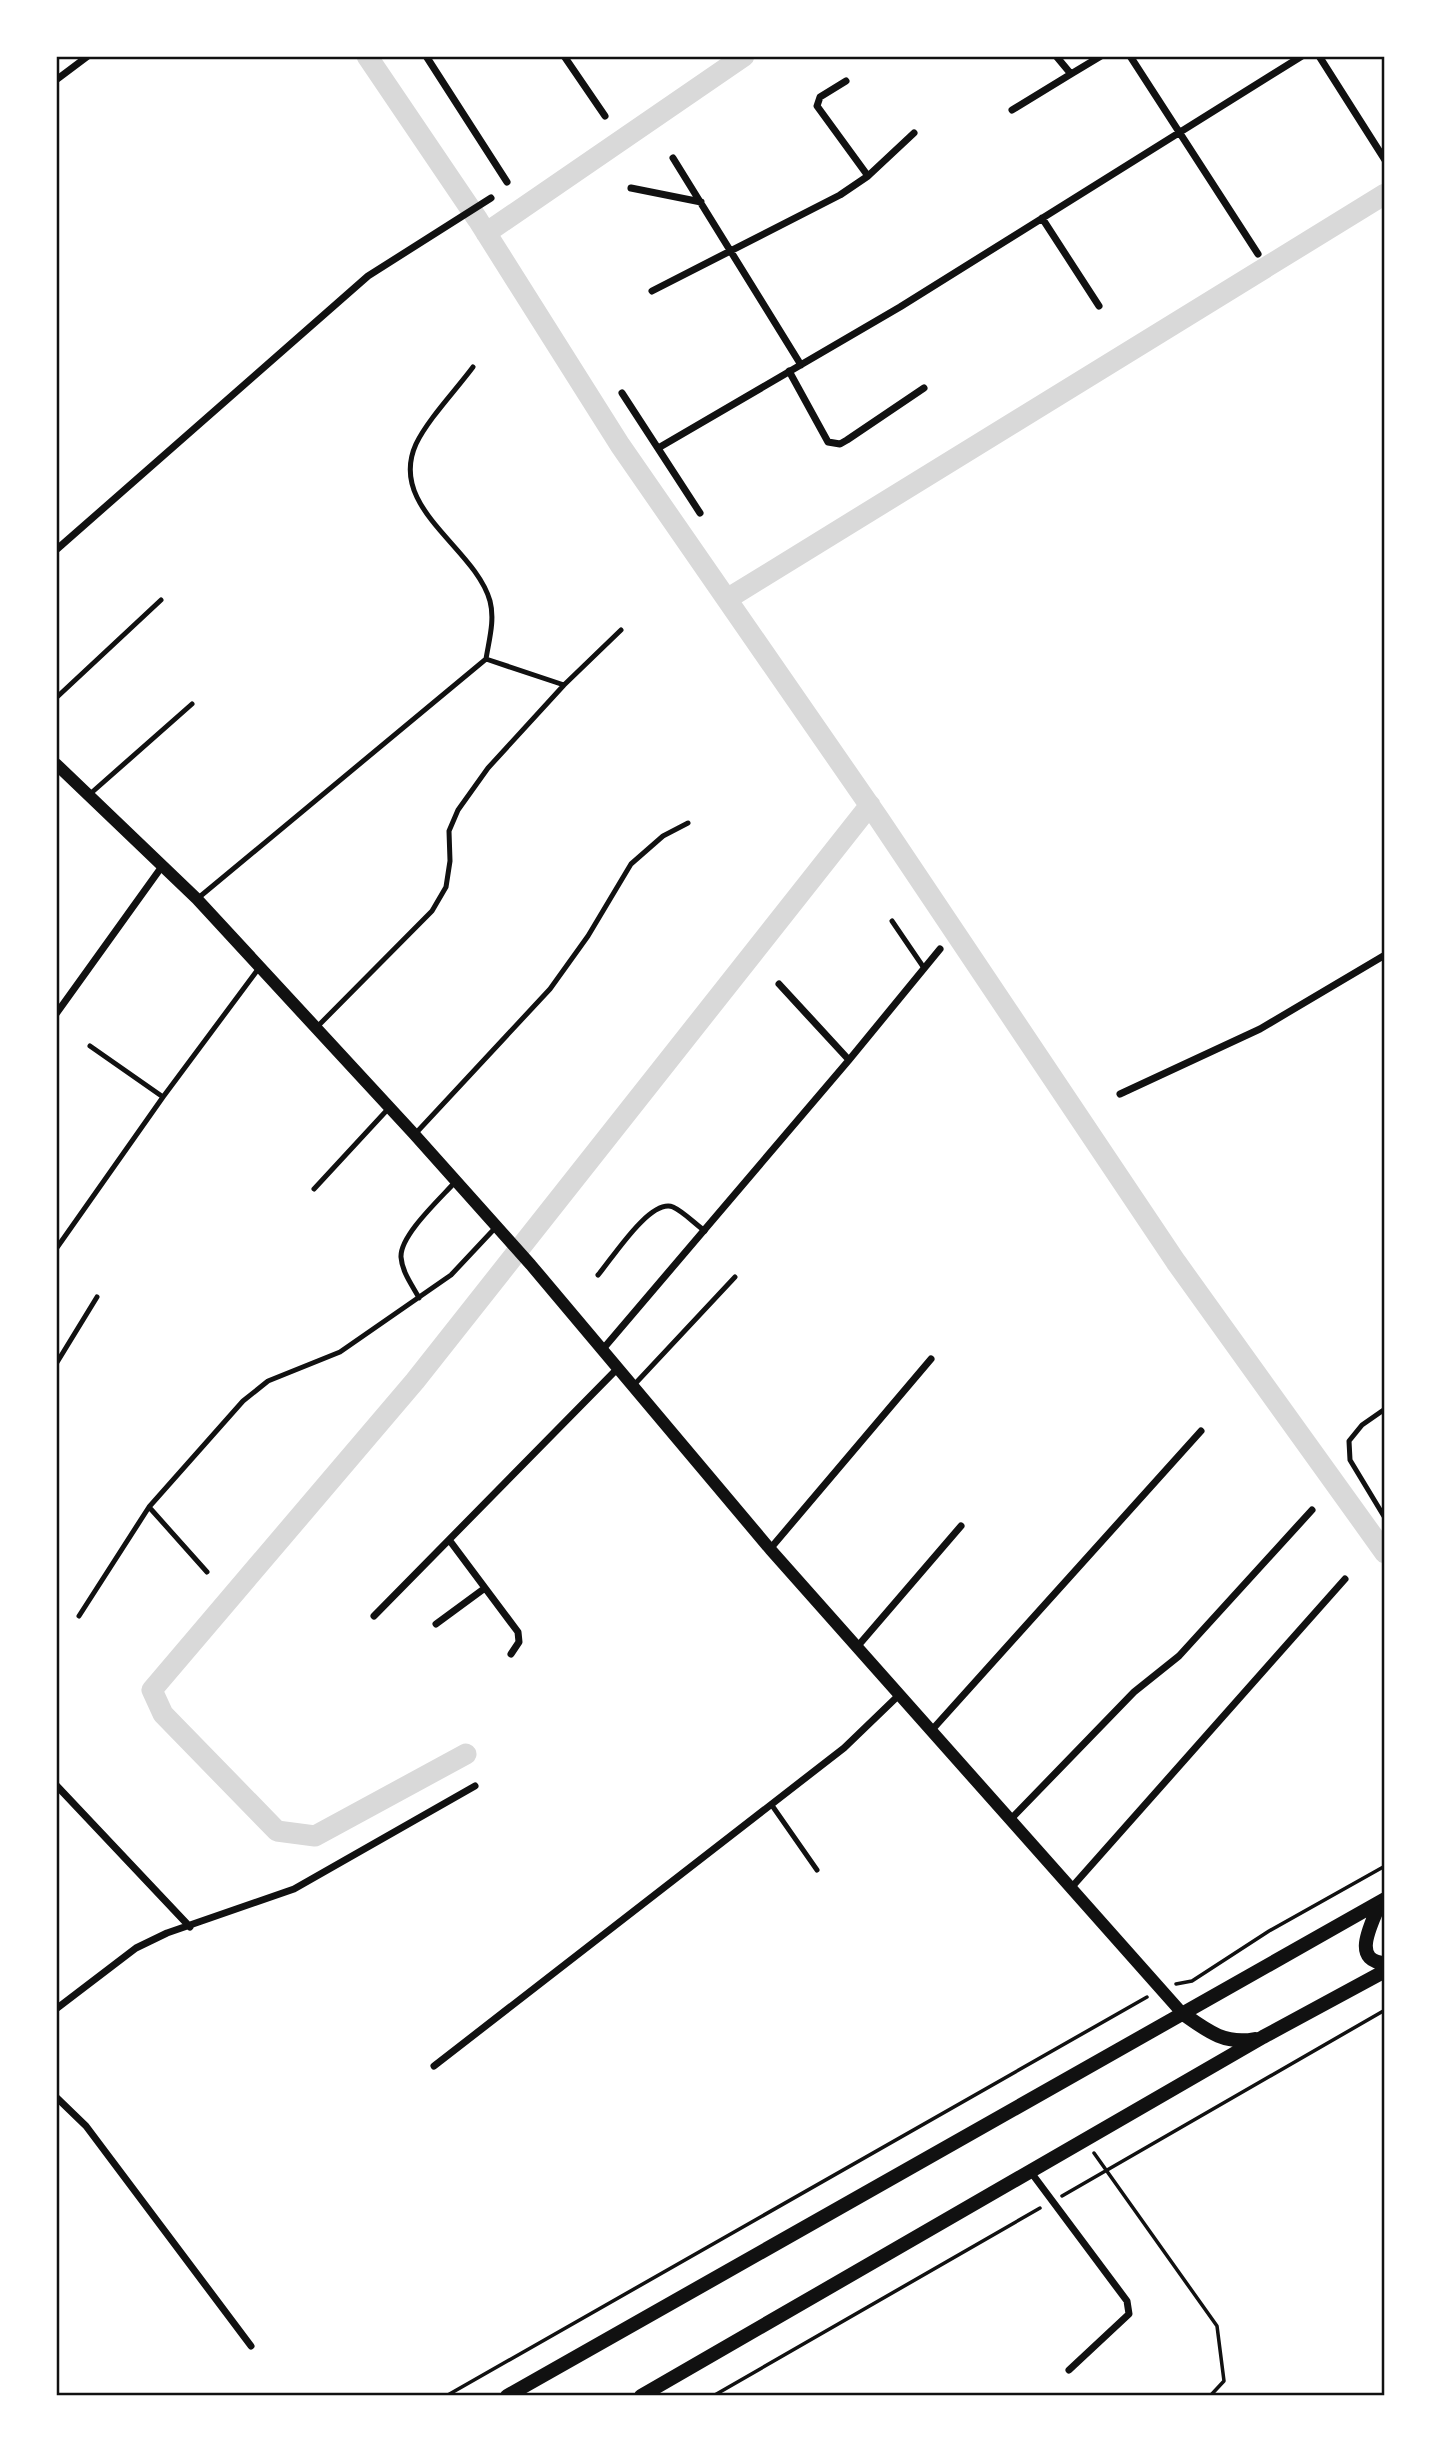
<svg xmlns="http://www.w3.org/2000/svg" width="1441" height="2452" viewBox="0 0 1441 2452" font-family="'Source Sans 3',sans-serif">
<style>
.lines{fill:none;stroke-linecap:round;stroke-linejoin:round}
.canal{stroke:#d9d9d9;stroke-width:21}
.path{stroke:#111;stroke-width:3.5}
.service{stroke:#111;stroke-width:5}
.minor{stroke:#111;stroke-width:7}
.tertiary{stroke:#111;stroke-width:12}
.secondary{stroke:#111;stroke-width:14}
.neatline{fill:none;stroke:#111;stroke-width:2.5}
</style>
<rect width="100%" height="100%" fill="#fff"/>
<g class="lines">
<path class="canal" d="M367,56L478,220L620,445L879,819L1176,1262L1385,1553
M486,233L744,56
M727,599L1385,194
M466,1754L315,1836L277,1831L163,1714L152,1690L415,1381L870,805"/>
<path class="path" d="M1176,1984L1192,1981L1269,1931L1385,1866
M1094,2153L1217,2326L1224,2381L1210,2396
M1062,2196L1385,2010
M446,2396L1147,1997
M713,2396L1040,2208"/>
<path class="service" d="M486,659L564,685
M56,698L161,600
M90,794L192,704
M197,899L486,659C489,640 495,620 490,601C475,547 387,508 416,444C428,419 456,390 473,367
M892,921L924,968
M317,1027L432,911L446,887L450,861L449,831L458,810L488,768L564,685L621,630
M90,1046L163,1097
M416,1133L550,989L588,936L631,864L663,836L688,823
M314,1189L388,1109
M56,1249L163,1097L259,968
M598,1275C612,1259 650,1198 673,1207C684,1212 695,1224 705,1231
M419,1298C412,1285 402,1272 401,1257C400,1235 441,1198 456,1181
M56,1364L97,1297
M633,1386L735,1277
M1385,1409L1362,1425L1349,1441L1350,1460L1385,1518
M149,1507L207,1572
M79,1616L149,1507L243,1401L268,1381L340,1352L451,1275L497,1226
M771,1804L817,1870"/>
<path class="minor" d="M426,56L507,182
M564,56L605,116
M1056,56L1071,74L1101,56
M1130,56L1258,254
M1319,56L1385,160
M56,80L88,56
M846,81L820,97L817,106L868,176
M1012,110L1071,74
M673,158L801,365
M631,188L701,202
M1042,218L1099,306
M652,291L840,195L868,176L914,133
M789,371L828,442L840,444L847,440L924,388
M622,393L700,513
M660,447L900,307L1302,56
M56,550L368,276L491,198
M779,984L849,1060
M56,1014L163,865
M1120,1094L1260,1029L1385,955
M603,1349L849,1060L940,949
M450,1541L518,1632L519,1642L511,1654
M770,1549L931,1359
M374,1616L618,1368
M436,1624L485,1588
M857,1647L961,1526
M931,1731L1201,1431
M56,1785L190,1927
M1010,1820L1134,1692L1179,1656L1312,1510
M1071,1888L1345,1579
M56,2009L136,1948L167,1933L294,1889L475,1786
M434,2066L844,1748L899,1695
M56,2097L86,2126L251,2346
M1030,2171L1127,2301L1129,2314L1069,2370"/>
<path class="tertiary" d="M56,764L197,899L414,1134L531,1265L770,1549L1182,2013"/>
<path class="secondary" d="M1380,1902C1375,1919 1348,1961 1385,1963
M1182,2013C1206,2030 1224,2045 1255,2039
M507,2396L1385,1899
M641,2396L1263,2037L1385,1971"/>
</g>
<rect width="1441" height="2452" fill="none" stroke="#ffffff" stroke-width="116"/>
<rect x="58" y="58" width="1325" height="2336" class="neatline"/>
</svg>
